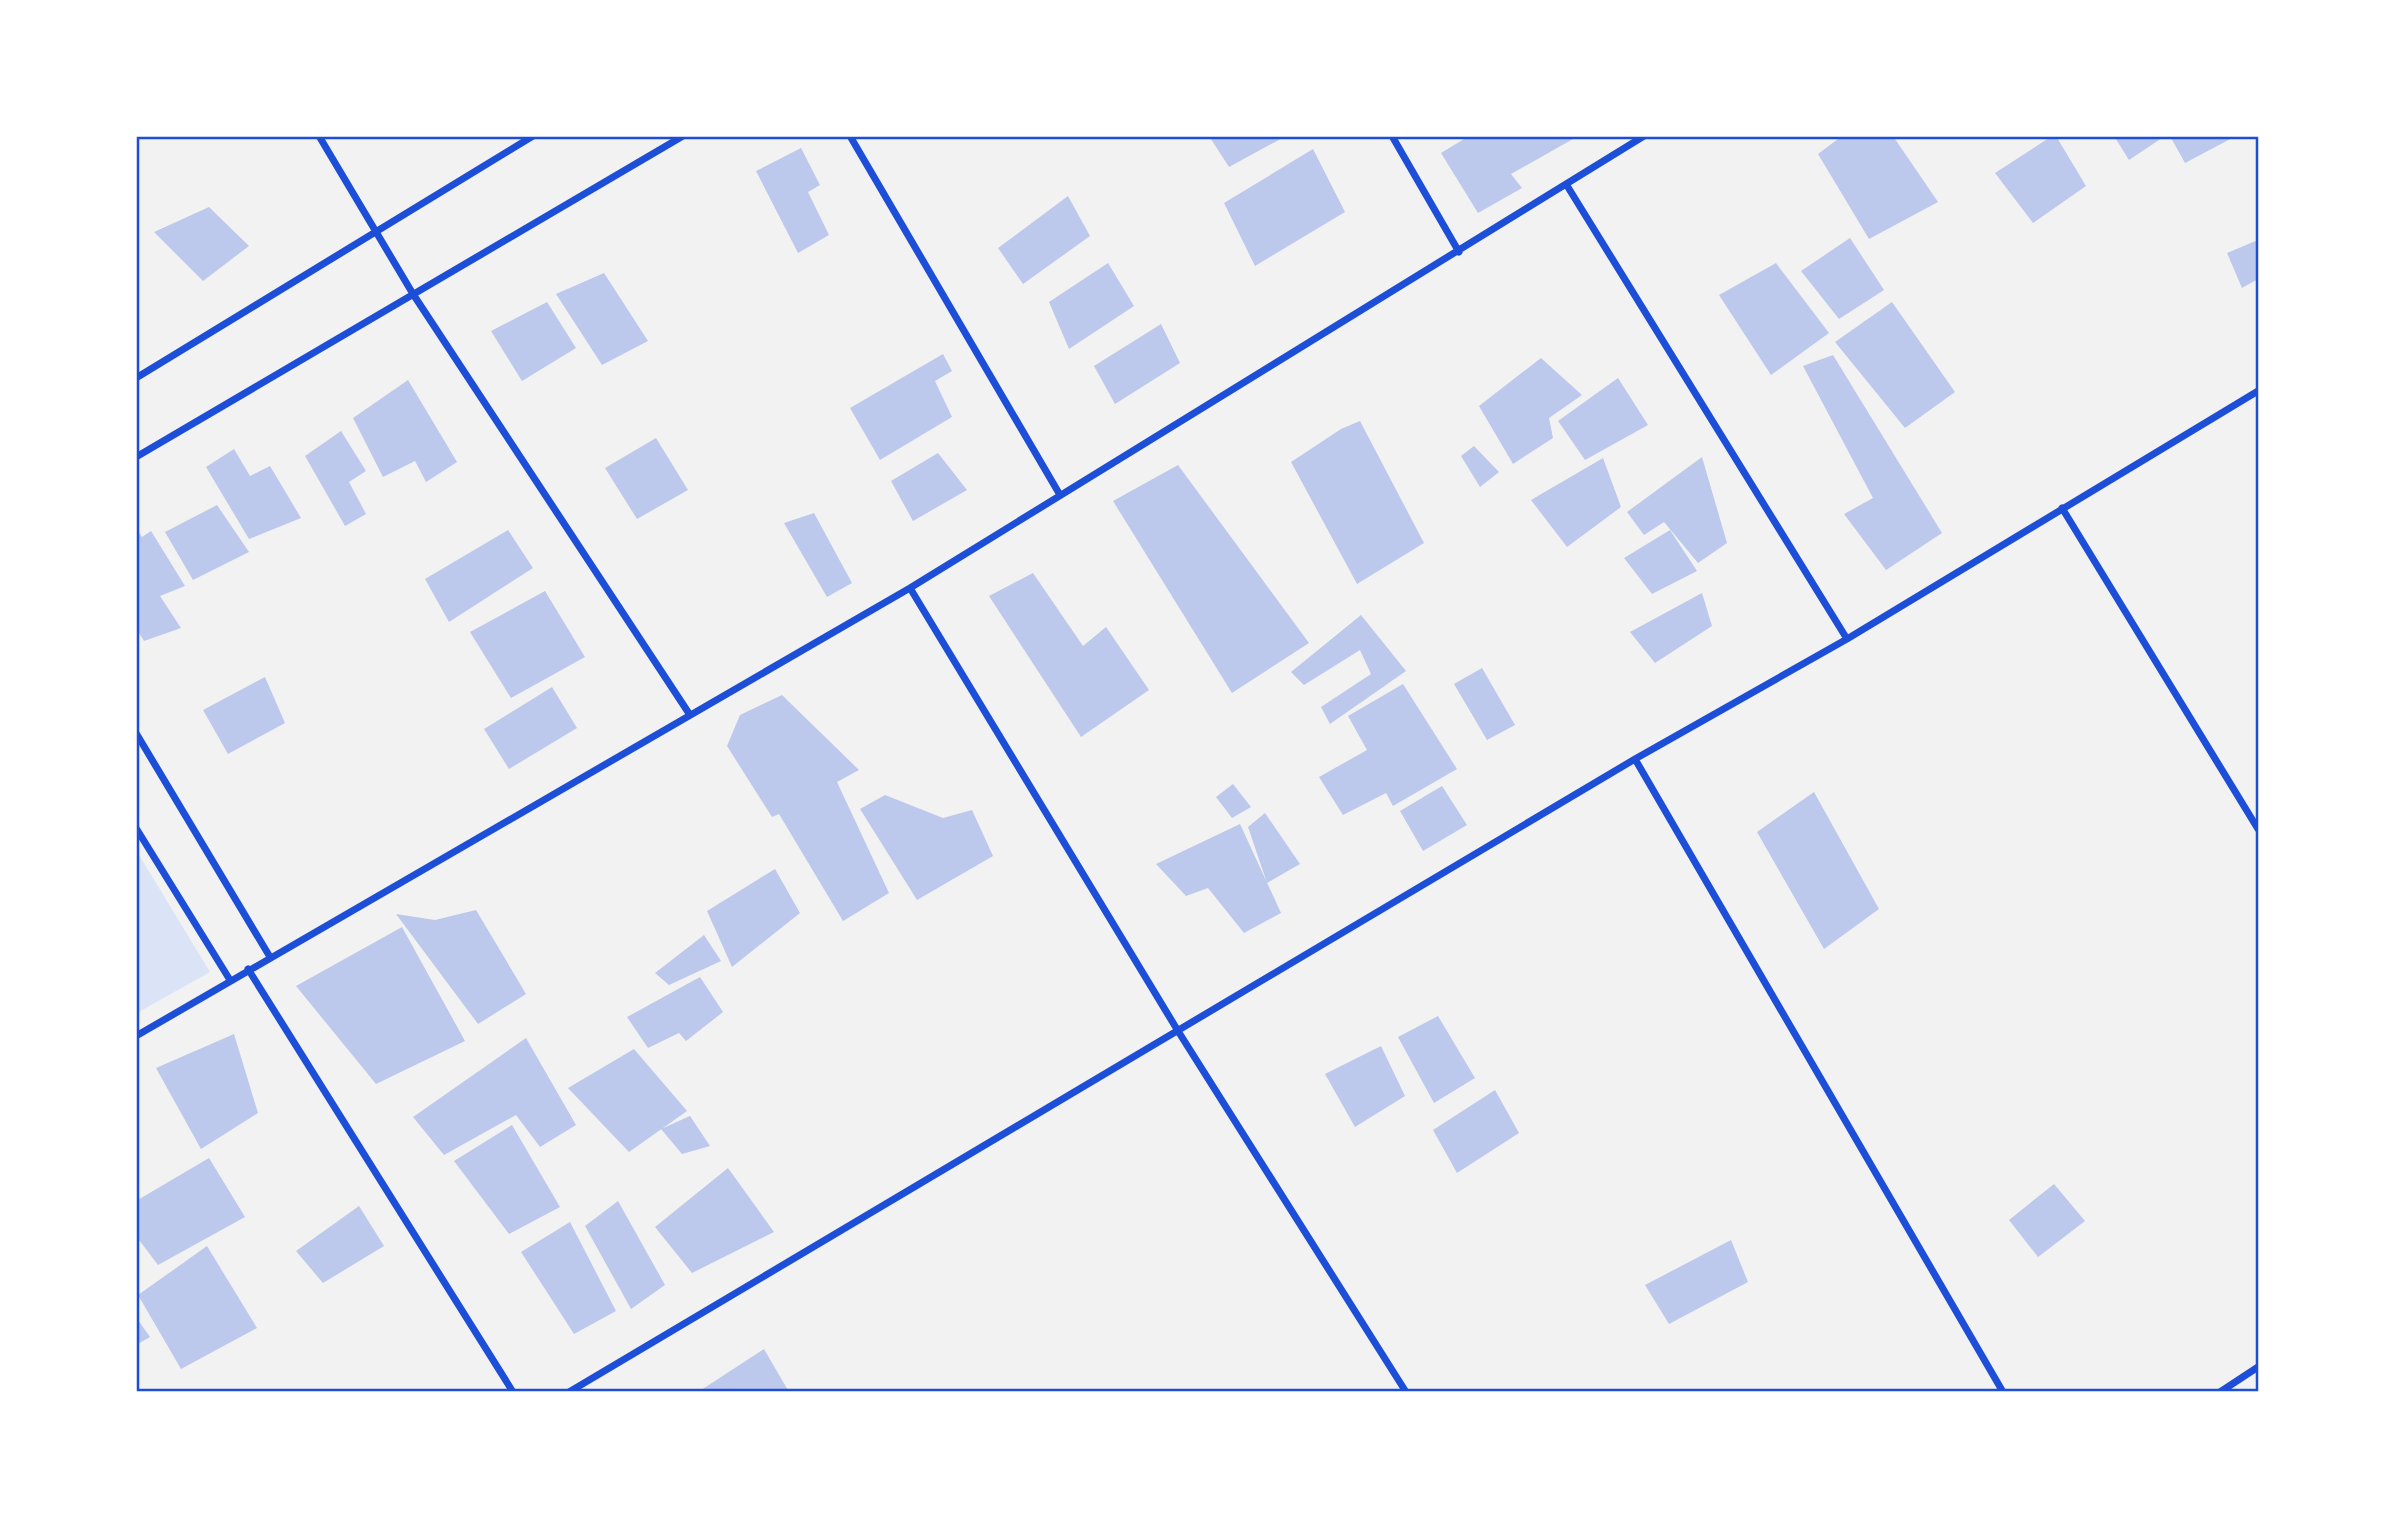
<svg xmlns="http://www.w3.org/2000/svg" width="2395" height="1528" viewBox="0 0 2395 1528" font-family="Cabin,sans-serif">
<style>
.green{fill:#dbe4f7}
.building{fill:#bdc9ec}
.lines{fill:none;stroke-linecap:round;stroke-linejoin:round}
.minor{stroke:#1d4ed8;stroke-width:7}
.neatline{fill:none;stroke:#1d4ed8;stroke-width:2.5}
</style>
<rect width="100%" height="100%" fill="#f2f2f2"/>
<path class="green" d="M136,850L210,972L137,1013H136Z"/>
<path class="building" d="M1209,136H1286L1229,167Z
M1469,136H1572L1573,139L1511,174L1522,188L1478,213L1441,153Z
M1842,136H1893L1938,202L1869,239L1818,154Z
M2052,136H2056L2086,186L2033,223L1995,173Z
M2114,136H2165L2129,160Z
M2170,136H2236L2185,163Z
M801,148L820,185L808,192L829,235L798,253L756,171Z
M1313,149L1345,212L1255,266L1224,203Z
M1068,196L1090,236L1023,284L998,248Z
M209,207L249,246L203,281L154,232Z
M1850,238L1884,290L1839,319L1801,271Z
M2258,240V279L2242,288L2227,253Z
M1108,263L1134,306L1069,349L1049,302Z
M1776,263L1829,333L1771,375L1719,295Z
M604,273L648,341L602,365L556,294Z
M547,302L576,348L522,381L491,331Z
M1892,302L1955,392L1905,428L1835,342Z
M1161,324L1180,363L1115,404L1094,366Z
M943,354L952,371L935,381L952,417L880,460L850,408Z
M1833,355L1942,533L1886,570L1844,514L1873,498L1803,366Z
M1541,358L1582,395L1549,418L1553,438L1513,464L1479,406Z
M1618,378L1648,425L1585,460L1558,421Z
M408,380L457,462L426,482L415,461L383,477L353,418Z
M1360,421L1424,543L1357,584L1291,462L1341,429Z
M341,431L366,471L349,482L366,514L345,526L305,456Z
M656,438L688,490L637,519L605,468Z
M1474,446L1499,472L1480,487L1461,456Z
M234,449L250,476L270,466L301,518L249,539L206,467Z
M938,453L967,490L913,521L891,481Z
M1702,457L1727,543L1698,563L1664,522L1644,535L1627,512Z
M1603,458L1621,507L1567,547L1531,500Z
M1178,465L1309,643L1232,693L1113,501Z
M217,505L249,552L193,580L165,532Z
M814,513L852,583L827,597L784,523Z
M136,528L142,537L151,531L185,586L160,596L181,628L144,641L136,628Z
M508,530L533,568L449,622L425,579Z
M1670,530L1697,571L1652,594L1624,558Z
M1033,573L1083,646L1106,627L1149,690L1081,737L989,596Z
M545,591L585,657L511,698L470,632Z
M1702,593L1712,626L1655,663L1630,632Z
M1361,615L1406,671L1330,724L1321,707L1371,674L1360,650L1304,685L1291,672Z
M1482,668L1515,725L1487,740L1454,684Z
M265,677L285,723L228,754L203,710Z
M1403,684L1457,769L1393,806L1386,793L1343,815L1319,777L1367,750L1348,716Z
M552,687L577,728L509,769L484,729Z
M782,695L859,770L837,782L889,893L843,921L779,814L772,817L727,746L740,715Z
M1233,784L1251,807L1232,818L1216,797Z
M1442,786L1467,825L1423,851L1400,811Z
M1814,792L1879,909L1824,949L1757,832Z
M885,795L943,818L972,810L993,856L917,900L860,809Z
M1265,813L1300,864L1267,883L1248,827Z
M1240,824L1281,913L1244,933L1208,888L1186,896L1156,864Z
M775,869L800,913L732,967L707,911Z
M476,910L526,994L478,1024L396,914L435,920Z
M402,927L465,1041L376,1084L296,986Z
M704,935L721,961L669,985L655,973Z
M700,977L723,1012L686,1041L679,1033L648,1048L627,1017Z
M1438,1016L1475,1078L1434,1103L1398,1037Z
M234,1034L258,1113L201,1149L156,1068Z
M526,1038L576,1125L540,1147L516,1115L444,1155L413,1117Z
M1381,1046L1405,1096L1355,1127L1325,1074Z
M634,1049L687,1111L629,1152L568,1088Z
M1495,1090L1519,1133L1457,1173L1433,1130Z
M690,1116L710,1146L682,1154L661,1129Z
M512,1125L560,1207L509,1234L454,1161Z
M209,1158L245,1217L158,1265L136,1236V1201Z
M728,1168L774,1232L692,1273L655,1227Z
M2054,1184L2085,1221L2038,1257L2009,1220Z
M618,1201L665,1285L631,1309L585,1226Z
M359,1206L384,1246L323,1283L296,1251Z
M570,1222L616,1311L574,1334L521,1252Z
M1731,1240L1748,1282L1669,1324L1645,1285Z
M207,1246L257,1328L181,1369L138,1295Z
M136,1317L150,1337L136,1345Z
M764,1349L789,1392H698Z"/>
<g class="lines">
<path class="minor" d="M319,136L413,294L690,715
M850,136L1060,495
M1392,136L1459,252
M1566,184L1847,639
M136,378L533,136
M136,457L683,136
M2062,508L2258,829
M910,588L1178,1031L1406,1392
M136,733L270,957
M1635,759L2003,1392
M136,828L230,980
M248,969L513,1392
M136,1036L910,588L1644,136
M569,1392L1635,759L1847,639L2258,391
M2220,1392L2258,1367"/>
</g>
<rect width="2395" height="1528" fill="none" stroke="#ffffff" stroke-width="276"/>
<rect x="138" y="138" width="2119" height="1252" class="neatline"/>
</svg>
